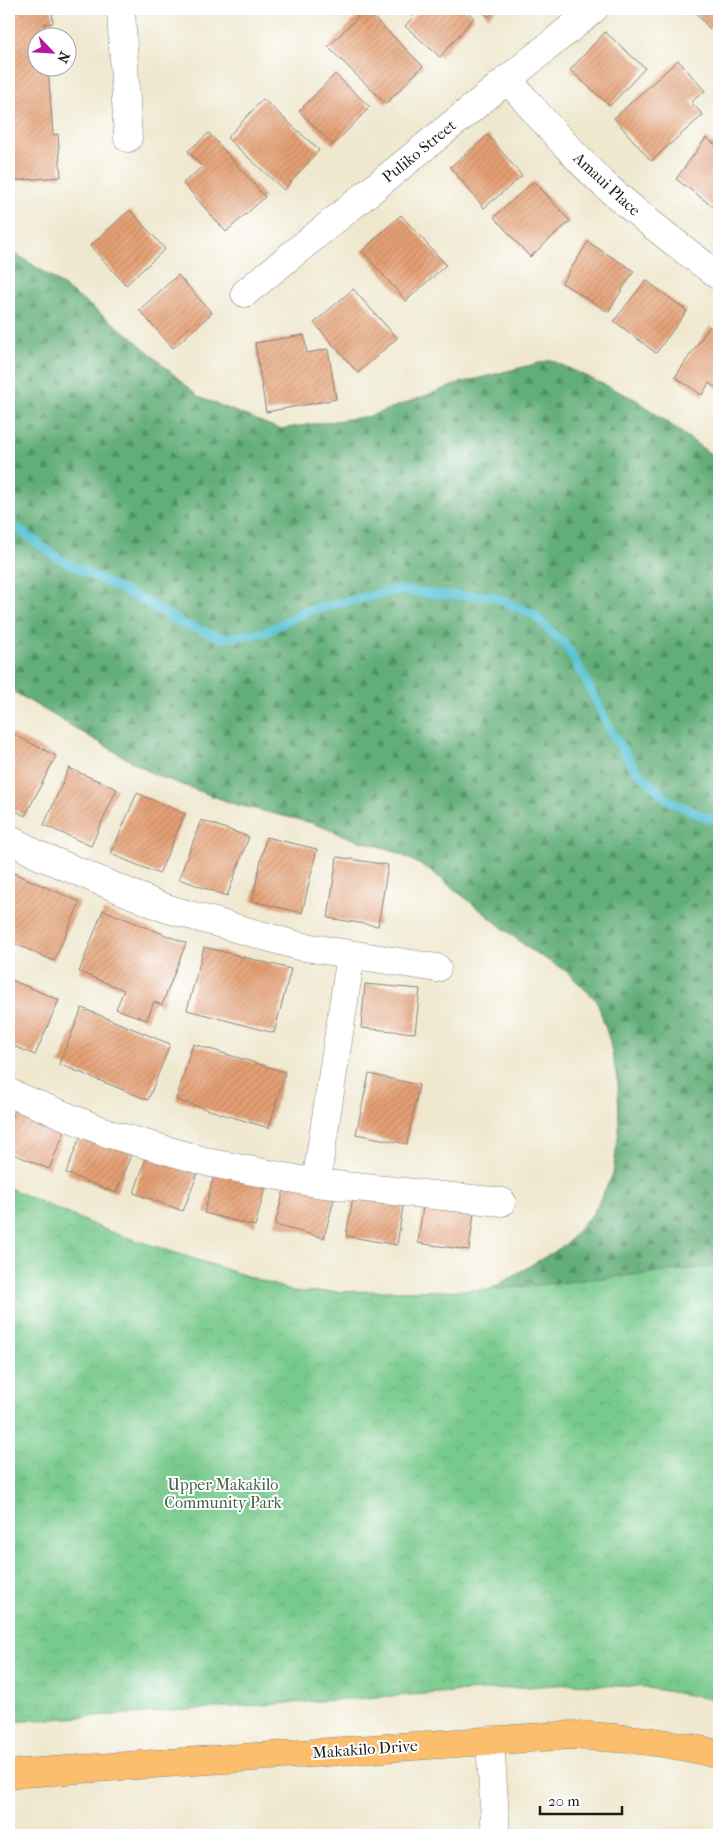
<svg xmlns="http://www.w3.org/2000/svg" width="728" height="1844" viewBox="0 0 728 1844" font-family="'IM FELL French Canon',serif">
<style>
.forest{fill:url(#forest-firs);stroke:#3f654a}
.park{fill:url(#park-crowns);stroke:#4a7354}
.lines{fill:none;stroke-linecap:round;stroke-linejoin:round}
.stream{stroke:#59c2d6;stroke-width:9}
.building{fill:url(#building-hatch)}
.minor-casing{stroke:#868276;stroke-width:29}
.major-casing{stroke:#868276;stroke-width:29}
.minor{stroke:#fff;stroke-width:28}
.major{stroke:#fabe6d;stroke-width:28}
.labels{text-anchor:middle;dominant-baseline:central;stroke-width:4;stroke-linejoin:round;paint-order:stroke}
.street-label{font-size:16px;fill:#1c1c1c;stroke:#fff}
.park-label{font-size:16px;fill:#416249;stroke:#fff}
</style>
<defs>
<pattern id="forest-firs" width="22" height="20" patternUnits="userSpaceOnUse" patternTransform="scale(1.25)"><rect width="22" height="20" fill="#62ae78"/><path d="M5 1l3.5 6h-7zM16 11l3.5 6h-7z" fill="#508d62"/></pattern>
<pattern id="park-crowns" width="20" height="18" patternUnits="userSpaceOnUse" patternTransform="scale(1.25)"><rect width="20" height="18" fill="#78ca8c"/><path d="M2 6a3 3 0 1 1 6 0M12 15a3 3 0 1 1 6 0" fill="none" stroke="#67ad78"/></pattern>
<pattern id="building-hatch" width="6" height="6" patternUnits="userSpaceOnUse" patternTransform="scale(1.25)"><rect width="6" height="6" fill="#e49f73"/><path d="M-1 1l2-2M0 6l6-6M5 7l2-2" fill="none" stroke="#c38863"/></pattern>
</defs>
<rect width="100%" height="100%" fill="#fff"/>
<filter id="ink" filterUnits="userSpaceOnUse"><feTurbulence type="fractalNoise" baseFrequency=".02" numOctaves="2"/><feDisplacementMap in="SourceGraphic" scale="10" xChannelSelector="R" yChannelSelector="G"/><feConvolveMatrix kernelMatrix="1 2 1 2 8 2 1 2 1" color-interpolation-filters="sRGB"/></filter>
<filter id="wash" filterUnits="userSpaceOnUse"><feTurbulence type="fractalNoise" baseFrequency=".0096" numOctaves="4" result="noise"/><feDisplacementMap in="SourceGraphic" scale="20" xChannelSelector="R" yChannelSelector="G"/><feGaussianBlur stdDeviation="1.12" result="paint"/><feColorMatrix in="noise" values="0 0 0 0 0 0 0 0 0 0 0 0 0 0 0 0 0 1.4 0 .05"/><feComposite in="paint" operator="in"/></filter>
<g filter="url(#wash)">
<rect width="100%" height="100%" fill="#efe8cf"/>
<path class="forest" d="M9,249L54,279L128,334L199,397L279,429L370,416L460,383L551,360L637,400L712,455L719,464V1266L489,1290L565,1245L593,1213L613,1174L619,1129L618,1084L610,1042L597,1001L566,971L529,949L430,870L392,850L353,839L312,823L234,804L153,774L9,689Z"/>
<path class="park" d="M9,1188L108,1231L296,1292L489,1290L719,1266V1658L711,1699L642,1687L571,1684L9,1722Z"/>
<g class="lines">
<path class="stream" d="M9,525L21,531L58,558L142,600L181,623L224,638L266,632L306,611L396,590L444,595L491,596L533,614L567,647L590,688L610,730L635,769L668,800L709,819H719"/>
</g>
<g id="blocks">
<path class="building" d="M9,9H52L53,23L44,24L45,38H38V68H48L53,135L58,134L61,177L9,181Z
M365,9L423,66L386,104L328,47Z
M420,9H465L474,18L440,57L405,26Z
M481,9H497L488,17Z
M692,9H719V21L710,29Z
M605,32L645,68L610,106L570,70Z
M678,60L705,91L691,102L703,115L651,161L614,118Z
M335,74L370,107L333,145L299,111Z
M263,99L319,150L284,190L227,138Z
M209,133L265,197L226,232L183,183L202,167L188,151Z
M488,135L522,176L484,208L450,167Z
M706,138L719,147V211L676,179Z
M534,181L570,221L530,257L494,217Z
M130,210L165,249L126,285L90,246Z
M401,215L446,265L406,301L362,251Z
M588,242L634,271L608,312L562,283Z
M178,275L212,313L173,348L139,310Z
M646,280L687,311L656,353L614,321Z
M353,289L397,338L358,373L314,323Z
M710,326L719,332V390L709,383L702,395L675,377Z
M304,335L307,353L328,349L336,399L266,412L255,343Z
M9,732L56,756L25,816L9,807Z
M69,768L117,789L91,846L44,825Z
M137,793L185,814L159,874L111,854Z
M201,820L249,837L227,896L179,879Z
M266,837L317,849L302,913L252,901Z
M337,857L388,865L378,926L328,918Z
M9,871L80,902L54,961L9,941Z
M103,910L186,943L162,1005L154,1002L147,1020L116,1009L124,990L79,972Z
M204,947L291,969L274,1033L187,1010Z
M9,979L59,1000L35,1055L9,1044Z
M365,984L420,989L415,1033L361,1028Z
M82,1008L170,1044L148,1100L59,1064Z
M193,1044L285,1072L269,1128L176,1100Z
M369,1074L419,1085L407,1144L356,1134Z
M16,1107L66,1128L49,1169L9,1152V1123Z
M82,1132L132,1152L116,1193L66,1173Z
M149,1149L200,1167L183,1211L134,1193Z
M216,1168L267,1181L255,1226L204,1213Z
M286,1182L335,1195L324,1238L275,1225Z
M354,1192L404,1200L397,1245L346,1236Z
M424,1198L475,1205L469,1250L418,1243Z"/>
</g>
</g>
<g filter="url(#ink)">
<use href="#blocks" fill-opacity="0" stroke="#868276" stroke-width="1"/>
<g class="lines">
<defs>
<path id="minor" d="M121,9L128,138
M507,79C539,115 570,153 606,186C642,218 680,247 719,276
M245,293L594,9
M9,838L36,854L165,908L299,946L437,968
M9,1093L110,1134L211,1163L316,1183L502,1202
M316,1183L351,955
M490,1740L496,1835"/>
<path id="major" d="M9,1774L572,1735C622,1738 671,1741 719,1755"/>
</defs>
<use href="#minor" class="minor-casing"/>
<use href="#major" class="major-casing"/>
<use href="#minor" class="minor"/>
<use href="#major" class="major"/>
</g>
</g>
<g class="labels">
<g class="street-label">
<text transform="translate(419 151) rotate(-39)">Puliko Street</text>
<text transform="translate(607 184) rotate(43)">Amaui Place</text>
<text transform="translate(365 1749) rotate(-4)">Makakilo Drive</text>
</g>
<g class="park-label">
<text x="223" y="1484">Upper Makakilo<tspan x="223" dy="18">Community Park</tspan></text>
</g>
</g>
<rect width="728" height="1844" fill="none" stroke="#fff" stroke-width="30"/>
<g transform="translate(52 52) rotate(115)"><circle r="24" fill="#ffffff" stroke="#a4a4a4"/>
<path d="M0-4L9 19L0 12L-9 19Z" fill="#b5179e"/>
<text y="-8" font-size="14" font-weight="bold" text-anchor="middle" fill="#1c1c1c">N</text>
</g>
<path d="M540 1806v8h82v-8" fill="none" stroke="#1c1c1c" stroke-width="2.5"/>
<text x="548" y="1806" font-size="15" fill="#1c1c1c" stroke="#ffffff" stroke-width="4" paint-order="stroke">20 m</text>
</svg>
